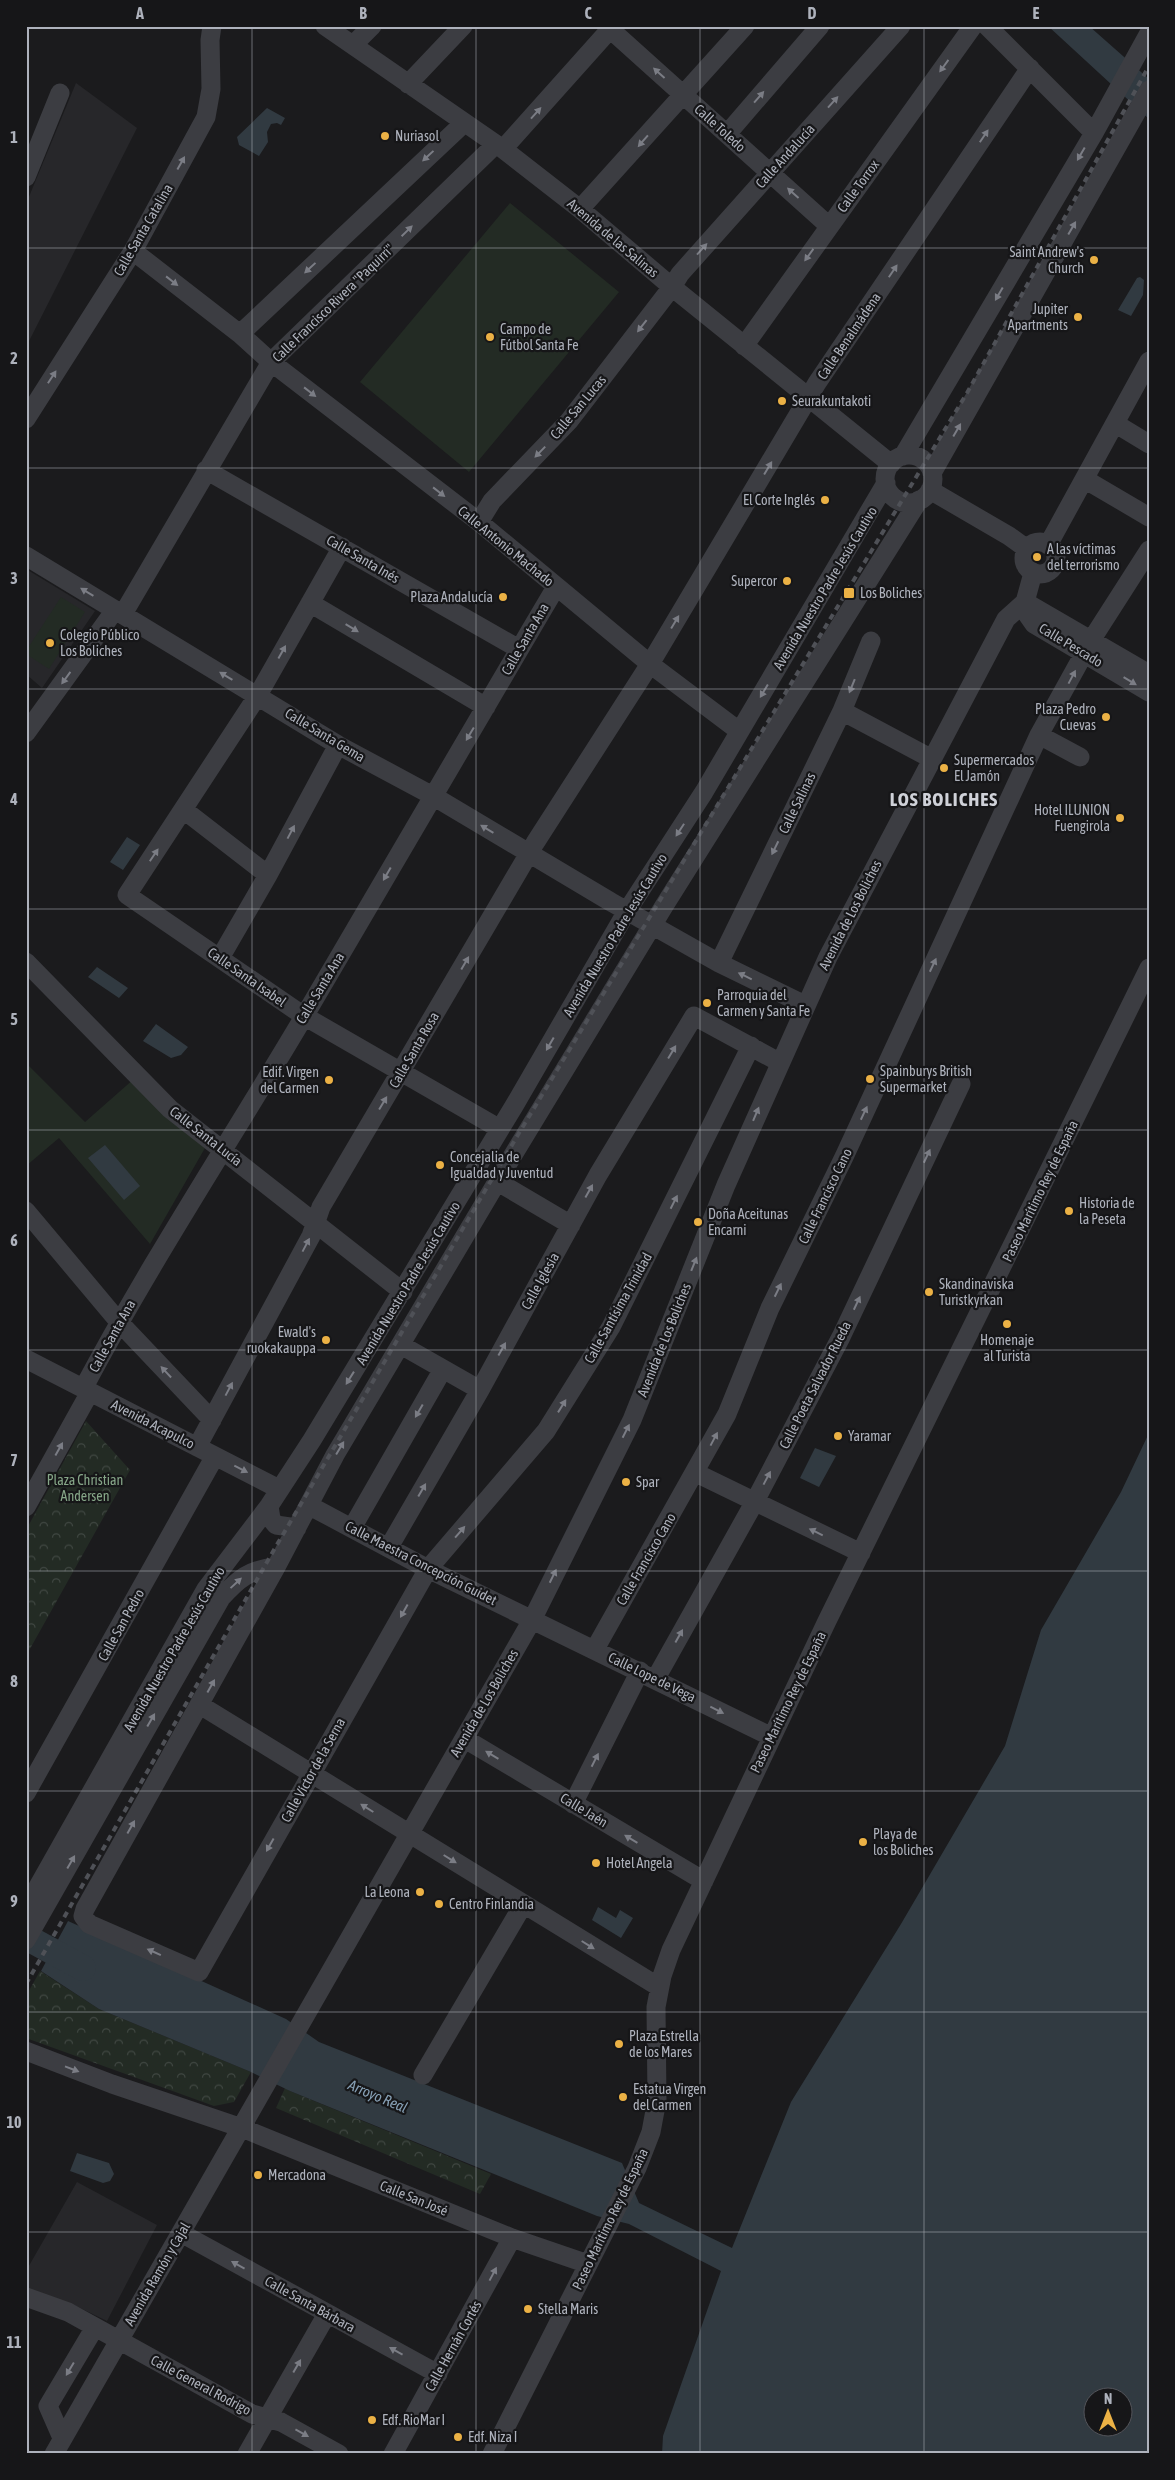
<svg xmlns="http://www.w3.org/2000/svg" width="1175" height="2480" viewBox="0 0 1175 2480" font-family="'Asap Condensed',sans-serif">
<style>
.built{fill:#27272a}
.green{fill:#232b24}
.forest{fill:url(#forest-crowns)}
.water{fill:#313a41;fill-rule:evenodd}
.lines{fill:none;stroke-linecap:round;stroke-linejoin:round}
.river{stroke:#313a41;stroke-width:26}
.minor{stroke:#3c3d42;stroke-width:19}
.rail{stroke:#4f5157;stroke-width:4;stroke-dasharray:6 5;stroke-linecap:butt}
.oneway{fill:#7b7d85}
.grid{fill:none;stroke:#aeb2bc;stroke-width:1;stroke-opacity:0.55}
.poi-dot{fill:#ebb145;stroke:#161618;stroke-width:2}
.labels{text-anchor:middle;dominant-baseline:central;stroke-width:4.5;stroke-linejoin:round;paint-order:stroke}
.street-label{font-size:14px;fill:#aeb2bc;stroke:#161618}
.poi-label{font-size:14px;fill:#aeb2bc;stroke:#161618;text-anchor:start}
.park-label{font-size:14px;fill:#86a688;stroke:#161618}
.water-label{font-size:15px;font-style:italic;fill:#87a0b5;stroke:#161618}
.district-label{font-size:19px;font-weight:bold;letter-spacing:1px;fill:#cfd1d8;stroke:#161618}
.neatline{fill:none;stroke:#aeb2bc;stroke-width:2}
.grid-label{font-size:16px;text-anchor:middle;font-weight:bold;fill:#aeb2bc}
</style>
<defs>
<pattern id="forest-crowns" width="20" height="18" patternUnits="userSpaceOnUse" patternTransform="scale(1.25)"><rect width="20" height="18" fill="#232b24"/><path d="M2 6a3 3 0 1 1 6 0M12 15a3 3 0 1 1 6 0" fill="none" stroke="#404742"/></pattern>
</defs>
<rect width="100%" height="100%" fill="#1b1b1d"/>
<path class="built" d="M76,83L137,128L26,347V204Z
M26,569L95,611L42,688L26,674Z
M77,2182L157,2225L107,2321L76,2306L47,2298L26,2289V2271Z"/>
<path class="green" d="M510,203L619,292L469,472L360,382Z
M61,597L85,612L49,669L26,654V651Z
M26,1063L85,1122L135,1078L205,1148L150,1244L59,1138L26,1166Z"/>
<path class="forest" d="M86,1421L130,1470L26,1656V1530Z
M40,1971L99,2009L251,2072L234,2102L214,2106L26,2038V1996Z
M285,2088L290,2091L491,2174L480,2194L276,2108Z"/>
<path class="water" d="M1048,26H1089L1149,79V119Z
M267,108L285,118L281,125L277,123L271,124L267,132L268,142L259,156L239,145L237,137Z
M1140,277L1144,280L1143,295L1131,316L1118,310L1137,278Z
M127,837L140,845L123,870L110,862Z
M97,967L128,988L119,998L88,977Z
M156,1024L188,1047L181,1055L171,1058L143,1041Z
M105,1145L140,1186L124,1200L88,1158Z
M1149,1433V2454H662L663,2436L721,2271L629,2224L597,2216L290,2091L251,2072L99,2009L41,1971L68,1921L286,2019L319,2042L622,2163L639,2203L732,2248L791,2102L901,1924L1005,1746L1041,1630L1121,1492ZM1092,2398H1122V2428H1092Z
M815,1448L836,1456L819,1487L800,1478Z
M598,1907L616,1918L620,1910L633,1918L621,1938L592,1920Z
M77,2153L109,2163L114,2174L110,2181L103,2183L70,2171Z"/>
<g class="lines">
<path class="river" d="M26,1937L83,1968"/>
<path class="minor" d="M325,26L503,149L580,209L672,287L891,464
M987,26L1094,133
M610,29L829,226
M353,45L372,26
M408,84L463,26
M727,134L820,26
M503,149L613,26
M26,177L60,93
M580,209L745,26
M133,251L240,334L271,362L479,522L650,664L739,731
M240,334L464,123
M744,346L973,26
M26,419L133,251L206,117L211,89L210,40L212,26
M1116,424L1149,444
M885 479a24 24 0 1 1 48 0a24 24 0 1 1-48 0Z
M903,456L1094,133L1149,33
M206,470L519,649
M932,473L1149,90
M1086,480L1149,517
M930,490L1009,536L1027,549
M479,522L492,501L569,421L672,287L680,274L901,26
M1024 558a16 16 0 1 1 32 0a16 16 0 1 1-32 0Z
M1048,545L1149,361
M342,547L258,695L127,895L304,1016L500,1129
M26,556L338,745L433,796L611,902L719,963L805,1005
M1025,602L1027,614L1034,624L1149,692
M1025,602L1149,674
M310,603L486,707
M123,614L271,362L496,144
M842,711L932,759
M26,733L115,610
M1039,735L1080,757
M184,810L268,875
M220,958L268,875L338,745
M26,962L170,1109L403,1292
M719,963L842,711L871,641
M498,1182L571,1225
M26,1211L119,1322L212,1420
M401,1345L480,1390
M26,1359L279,1489
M83,1389C151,1261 231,1140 305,1015C390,872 472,729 556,587
M197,1447L311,1236L321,1207L535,843L650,664L817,383L1030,68
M696,1473L861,1553
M269,1506L271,1519L276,1525L297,1528
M310,1506L428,1569L772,1737
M26,1507L90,1392
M352,1528L443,1369
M389,1547L480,1390L598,1175L694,1016L779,1062
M276,1567L85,1909L83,1916L89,1924L199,1972L428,1569L546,1431L611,1327L751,1046
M595,1649L727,1414L770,1308L844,1157L1039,735L1092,639L1149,550
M656,1678L754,1503L841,1337L961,1084
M200,1705L659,1987
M465,1739L704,1881
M26,1793L215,1456
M573,1804L640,1671
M26,1908L206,1589L269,1506L312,1440L514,1106L627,911L704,792L886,483
M26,1940L221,1598C238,1579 250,1569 276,1567L335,1455L507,1165L664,906L919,500
M26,2051L112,2084L242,2128L512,2238L588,2264
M423,2075L523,1905
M181,2233L438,2374
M26,2297L68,2312L252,2414L281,2422L339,2454
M62,2438L48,2406L95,2327
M54,2454L532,1620L632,1420L726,1185L828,957L1006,619L1025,602L1033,573
M247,2454L327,2314
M393,2454L512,2238
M492,2454L637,2168L651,2132L657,2100L656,2007L662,1976L671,1950L827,1621L1149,968"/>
<path class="rail" d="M26,1984L275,1548L519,1133L967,393L1149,66"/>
</g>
<defs><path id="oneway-solid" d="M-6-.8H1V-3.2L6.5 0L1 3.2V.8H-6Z" transform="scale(1.25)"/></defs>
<g class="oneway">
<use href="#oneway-solid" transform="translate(944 66) rotate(126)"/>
<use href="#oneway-solid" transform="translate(659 73) rotate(-138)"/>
<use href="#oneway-solid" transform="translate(759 97) rotate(-49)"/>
<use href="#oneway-solid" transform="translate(833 102) rotate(-48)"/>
<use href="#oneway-solid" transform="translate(536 113) rotate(-48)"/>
<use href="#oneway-solid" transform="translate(984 136) rotate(-56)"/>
<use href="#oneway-solid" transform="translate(643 141) rotate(131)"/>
<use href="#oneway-solid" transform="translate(1081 154) rotate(120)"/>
<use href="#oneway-solid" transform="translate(428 156) rotate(137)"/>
<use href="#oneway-solid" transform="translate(181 163) rotate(-61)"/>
<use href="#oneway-solid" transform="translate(793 193) rotate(-138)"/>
<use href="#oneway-solid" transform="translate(1072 228) rotate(-60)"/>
<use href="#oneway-solid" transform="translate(407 231) rotate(-44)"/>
<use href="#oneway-solid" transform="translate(702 249) rotate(-48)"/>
<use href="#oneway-solid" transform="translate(809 255) rotate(126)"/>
<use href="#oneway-solid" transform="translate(310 268) rotate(137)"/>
<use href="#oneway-solid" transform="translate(893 271) rotate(-56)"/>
<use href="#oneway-solid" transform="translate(172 281) rotate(38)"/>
<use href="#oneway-solid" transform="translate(999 294) rotate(120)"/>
<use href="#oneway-solid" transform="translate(642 326) rotate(128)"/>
<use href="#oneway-solid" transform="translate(52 377) rotate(-57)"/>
<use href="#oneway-solid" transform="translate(310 392) rotate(38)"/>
<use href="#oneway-solid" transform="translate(957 430) rotate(-60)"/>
<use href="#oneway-solid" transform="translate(540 452) rotate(134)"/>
<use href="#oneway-solid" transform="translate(768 468) rotate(-59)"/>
<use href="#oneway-solid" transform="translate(439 492) rotate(38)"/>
<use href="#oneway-solid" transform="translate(87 592) rotate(-149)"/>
<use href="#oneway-solid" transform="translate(675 622) rotate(-59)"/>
<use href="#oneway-solid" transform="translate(352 628) rotate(31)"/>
<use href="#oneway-solid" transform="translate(282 652) rotate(-61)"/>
<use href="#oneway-solid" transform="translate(226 676) rotate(-149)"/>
<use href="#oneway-solid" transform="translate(1072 677) rotate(-62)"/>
<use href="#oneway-solid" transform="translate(66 678) rotate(126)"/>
<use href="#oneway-solid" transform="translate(1130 681) rotate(31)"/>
<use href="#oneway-solid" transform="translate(852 686) rotate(112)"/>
<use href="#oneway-solid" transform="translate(764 691) rotate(121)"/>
<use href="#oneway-solid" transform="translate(470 734) rotate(121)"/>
<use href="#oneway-solid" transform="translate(487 829) rotate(-149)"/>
<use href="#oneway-solid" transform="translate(680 830) rotate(123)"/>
<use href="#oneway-solid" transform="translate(291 832) rotate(-62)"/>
<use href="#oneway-solid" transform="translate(775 848) rotate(116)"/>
<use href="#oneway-solid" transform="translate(154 855) rotate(-56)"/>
<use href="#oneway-solid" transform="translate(387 874) rotate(120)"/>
<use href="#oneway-solid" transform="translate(465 963) rotate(-60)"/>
<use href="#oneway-solid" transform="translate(933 965) rotate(-65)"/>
<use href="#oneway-solid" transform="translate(745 976) rotate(-154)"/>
<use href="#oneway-solid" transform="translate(550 1044) rotate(120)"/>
<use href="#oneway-solid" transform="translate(672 1052) rotate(-59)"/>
<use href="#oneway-solid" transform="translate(383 1103) rotate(-59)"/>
<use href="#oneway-solid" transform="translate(864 1113) rotate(-65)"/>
<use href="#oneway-solid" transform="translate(756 1114) rotate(-67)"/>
<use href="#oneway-solid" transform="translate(927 1156) rotate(-65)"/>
<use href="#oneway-solid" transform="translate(589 1191) rotate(-61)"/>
<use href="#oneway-solid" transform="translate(674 1202) rotate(-63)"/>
<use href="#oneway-solid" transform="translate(306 1245) rotate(-62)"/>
<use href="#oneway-solid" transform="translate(694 1264) rotate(-68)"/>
<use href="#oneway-solid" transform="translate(778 1290) rotate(-64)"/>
<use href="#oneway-solid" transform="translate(857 1303) rotate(-65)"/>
<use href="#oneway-solid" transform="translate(502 1349) rotate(-61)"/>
<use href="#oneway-solid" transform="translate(166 1372) rotate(-133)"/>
<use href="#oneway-solid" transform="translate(350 1378) rotate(122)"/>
<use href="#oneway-solid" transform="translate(229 1389) rotate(-62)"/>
<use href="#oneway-solid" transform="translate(562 1406) rotate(-58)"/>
<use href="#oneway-solid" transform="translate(419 1411) rotate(120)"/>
<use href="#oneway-solid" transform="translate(626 1431) rotate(-63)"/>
<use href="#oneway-solid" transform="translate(714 1439) rotate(-62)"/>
<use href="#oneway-solid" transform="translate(340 1448) rotate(-59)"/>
<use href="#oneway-solid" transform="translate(59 1449) rotate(-61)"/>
<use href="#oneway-solid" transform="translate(241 1469) rotate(27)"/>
<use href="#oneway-solid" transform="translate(767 1478) rotate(-62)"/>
<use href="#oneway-solid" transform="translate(422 1490) rotate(-60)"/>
<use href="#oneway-solid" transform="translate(460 1532) rotate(-49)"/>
<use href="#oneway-solid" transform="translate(816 1532) rotate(-154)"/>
<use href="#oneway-solid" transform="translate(553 1576) rotate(-64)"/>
<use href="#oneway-solid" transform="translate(236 1583) rotate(-43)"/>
<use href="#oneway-solid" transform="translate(404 1611) rotate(119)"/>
<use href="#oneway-solid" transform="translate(679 1636) rotate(-61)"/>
<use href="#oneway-solid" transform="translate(211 1686) rotate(-61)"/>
<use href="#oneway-solid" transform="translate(717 1710) rotate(27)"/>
<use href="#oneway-solid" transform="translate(151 1720) rotate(-60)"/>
<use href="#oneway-solid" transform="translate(492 1755) rotate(-149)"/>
<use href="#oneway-solid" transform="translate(595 1760) rotate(-63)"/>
<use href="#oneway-solid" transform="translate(367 1808) rotate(-148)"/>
<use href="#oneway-solid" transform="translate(131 1827) rotate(-61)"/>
<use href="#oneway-solid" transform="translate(631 1839) rotate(-149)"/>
<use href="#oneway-solid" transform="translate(270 1845) rotate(119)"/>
<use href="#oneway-solid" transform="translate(450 1859) rotate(32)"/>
<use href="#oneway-solid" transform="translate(71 1862) rotate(-60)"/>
<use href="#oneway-solid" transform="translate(588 1945) rotate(32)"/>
<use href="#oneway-solid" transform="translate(154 1952) rotate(-156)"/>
<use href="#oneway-solid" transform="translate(72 2069) rotate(21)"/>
<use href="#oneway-solid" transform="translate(238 2265) rotate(-151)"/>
<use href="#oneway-solid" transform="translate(493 2274) rotate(-62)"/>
<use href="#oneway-solid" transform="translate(396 2351) rotate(-151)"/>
<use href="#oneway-solid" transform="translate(297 2366) rotate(-60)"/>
<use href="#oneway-solid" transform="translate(70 2369) rotate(121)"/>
<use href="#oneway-solid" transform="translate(302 2433) rotate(29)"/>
</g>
<path class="grid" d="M252,26V2454M476,26V2454M700,26V2454M924,26V2454M26,248H1149M26,468H1149M26,689H1149M26,909H1149M26,1130H1149M26,1350H1149M26,1571H1149M26,1791H1149M26,2012H1149M26,2232H1149"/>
<g class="poi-dot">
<circle cx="385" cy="136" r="5"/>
<circle cx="1094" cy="260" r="5"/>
<circle cx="1078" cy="317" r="5"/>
<circle cx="490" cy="337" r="5"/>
<circle cx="782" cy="401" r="5"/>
<circle cx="825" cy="500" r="5"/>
<circle cx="1037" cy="557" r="5"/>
<circle cx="787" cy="581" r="5"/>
<rect x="843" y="587" width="12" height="12" rx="2.5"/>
<circle cx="503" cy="597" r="5"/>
<circle cx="50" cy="643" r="5"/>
<circle cx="1106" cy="717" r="5"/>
<circle cx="944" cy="768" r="5"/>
<circle cx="1120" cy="818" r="5"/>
<circle cx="707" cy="1003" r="5"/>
<circle cx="870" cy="1079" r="5"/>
<circle cx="329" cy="1080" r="5"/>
<circle cx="440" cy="1165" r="5"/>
<circle cx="1069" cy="1211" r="5"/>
<circle cx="698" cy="1222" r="5"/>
<circle cx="929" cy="1292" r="5"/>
<circle cx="1007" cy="1324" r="5"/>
<circle cx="326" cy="1340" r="5"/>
<circle cx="838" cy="1436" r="5"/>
<circle cx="626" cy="1482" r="5"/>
<circle cx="863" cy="1842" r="5"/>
<circle cx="596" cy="1863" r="5"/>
<circle cx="420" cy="1892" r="5"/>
<circle cx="439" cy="1904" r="5"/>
<circle cx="619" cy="2044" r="5"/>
<circle cx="623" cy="2097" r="5"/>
<circle cx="258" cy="2175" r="5"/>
<circle cx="528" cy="2309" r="5"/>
<circle cx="372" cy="2420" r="5"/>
<circle cx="458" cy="2437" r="5"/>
</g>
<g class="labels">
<g class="street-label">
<text transform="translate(720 128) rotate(42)">Calle Toledo</text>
<text transform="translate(785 156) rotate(-48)">Calle Andalucía</text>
<text transform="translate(858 186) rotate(-54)">Calle Torrox</text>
<text transform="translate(143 230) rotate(-60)">Calle Santa Catalina</text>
<text transform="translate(613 238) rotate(40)">Avenida de las Salinas</text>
<text transform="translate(333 303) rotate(-44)">Calle Francisco Rivera "Paquirri"</text>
<text transform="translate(849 336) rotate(-56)">Calle Benalmádena</text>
<text transform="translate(578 407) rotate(-50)">Calle San Lucas</text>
<text transform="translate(506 546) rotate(39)">Calle Antonio Machado</text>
<text transform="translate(363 559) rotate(30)">Calle Santa Inés</text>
<text transform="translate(825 588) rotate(-59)">Avenida Nuestro Padre Jesús Cautivo</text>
<text transform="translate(525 639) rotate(-60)">Calle Santa Ana</text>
<text transform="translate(1071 645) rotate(31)">Calle Pescado</text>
<text transform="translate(325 735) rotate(31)">Calle Santa Gema</text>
<text transform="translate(797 803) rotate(-64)">Calle Salinas</text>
<text transform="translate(850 915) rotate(-63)">Avenida de Los Boliches</text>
<text transform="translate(615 935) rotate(-59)">Avenida Nuestro Padre Jesús Cautivo</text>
<text transform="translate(247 977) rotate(35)">Calle Santa Isabel</text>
<text transform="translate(320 988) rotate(-59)">Calle Santa Ana</text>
<text transform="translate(414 1050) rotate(-60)">Calle Santa Rosa</text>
<text transform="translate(206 1136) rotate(38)">Calle Santa Lucía</text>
<text transform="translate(1040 1191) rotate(-64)">Paseo Marítimo Rey de España</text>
<text transform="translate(825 1196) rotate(-64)">Calle Francisco Cano</text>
<text transform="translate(540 1281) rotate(-61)">Calle Iglesia</text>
<text transform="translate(408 1283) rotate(-59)">Avenida Nuestro Padre Jesús Cautivo</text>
<text transform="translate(618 1308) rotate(-61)">Calle Santísima Trinidad</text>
<text transform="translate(112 1336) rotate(-61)">Calle Santa Ana</text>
<text transform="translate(664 1340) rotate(-68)">Avenida de Los Boliches</text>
<text transform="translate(815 1385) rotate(-63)">Calle Poeta Salvador Rueda</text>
<text transform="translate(153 1424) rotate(27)">Avenida Acapulco</text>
<text transform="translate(646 1559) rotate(-60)">Calle Francisco Cano</text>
<text transform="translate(421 1563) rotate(27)">Calle Maestra Concepción Guidet</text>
<text transform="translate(121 1625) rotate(-61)">Calle San Pedro</text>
<text transform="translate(174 1649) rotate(-60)">Avenida Nuestro Padre Jesús Cautivo</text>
<text transform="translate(652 1677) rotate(26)">Calle Lope de Vega</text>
<text transform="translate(788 1702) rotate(-64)">Paseo Marítimo Rey de España</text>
<text transform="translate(484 1703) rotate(-60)">Avenida de Los Boliches</text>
<text transform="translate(313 1770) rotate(-61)">Calle Víctor de la Serna</text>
<text transform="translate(584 1810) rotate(31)">Calle Jaén</text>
<text transform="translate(414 2198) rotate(22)">Calle San José</text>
<text transform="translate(610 2219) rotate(-64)">Paseo Marítimo Rey de España</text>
<text transform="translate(157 2274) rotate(-60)">Avenida Ramón y Cajal</text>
<text transform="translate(310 2304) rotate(29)">Calle Santa Bárbara</text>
<text transform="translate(453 2346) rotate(-61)">Calle Hernán Cortés</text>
<text transform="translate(201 2385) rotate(28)">Calle General Rodrigo</text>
</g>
<g class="poi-label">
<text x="395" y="136">Nuriasol</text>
<text x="1084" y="252" text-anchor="end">Saint Andrew's<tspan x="1084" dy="16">Church</tspan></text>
<text x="1068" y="309" text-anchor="end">Jupiter<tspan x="1068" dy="16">Apartments</tspan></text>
<text x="500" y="329">Campo de<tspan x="500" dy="16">Fútbol Santa Fe</tspan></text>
<text x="792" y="401">Seurakuntakoti</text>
<text x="815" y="500" text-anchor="end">El Corte Inglés</text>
<text x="1047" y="549">A las víctimas<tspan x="1047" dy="16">del terrorismo</tspan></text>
<text x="777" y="581" text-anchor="end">Supercor</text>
<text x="860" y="593">Los Boliches</text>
<text x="493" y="597" text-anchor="end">Plaza Andalucía</text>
<text x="60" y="635">Colegio Público<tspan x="60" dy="16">Los Boliches</tspan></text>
<text x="1096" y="709" text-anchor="end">Plaza Pedro<tspan x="1096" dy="16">Cuevas</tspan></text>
<text x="954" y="760">Supermercados<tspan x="954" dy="16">El Jamón</tspan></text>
<text x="1110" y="810" text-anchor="end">Hotel ILUNION<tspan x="1110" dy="16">Fuengirola</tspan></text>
<text x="717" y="995">Parroquia del<tspan x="717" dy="16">Carmen y Santa Fe</tspan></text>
<text x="880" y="1071">Spainburys British<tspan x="880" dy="16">Supermarket</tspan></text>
<text x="319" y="1072" text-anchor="end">Edif. Virgen<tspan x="319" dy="16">del Carmen</tspan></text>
<text x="450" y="1157">Concejalia de<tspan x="450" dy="16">Igualdad y Juventud</tspan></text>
<text x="1079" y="1203">Historia de<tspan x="1079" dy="16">la Peseta</tspan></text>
<text x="708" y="1214">Doña Aceitunas<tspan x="708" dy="16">Encarni</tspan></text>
<text x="939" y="1284">Skandinaviska<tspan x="939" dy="16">Turistkyrkan</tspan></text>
<text x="316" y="1332" text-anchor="end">Ewald's<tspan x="316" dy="16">ruokakauppa</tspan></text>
<text x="1007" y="1340" text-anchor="middle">Homenaje<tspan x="1007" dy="16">al Turista</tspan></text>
<text x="848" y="1436">Yaramar</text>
<text x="636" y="1482">Spar</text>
<text x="873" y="1834">Playa de<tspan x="873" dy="16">los Boliches</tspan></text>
<text x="606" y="1863">Hotel Angela</text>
<text x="410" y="1892" text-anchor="end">La Leona</text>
<text x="449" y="1904">Centro Finlandia</text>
<text x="629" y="2036">Plaza Estrella<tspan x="629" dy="16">de los Mares</tspan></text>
<text x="633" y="2089">Estatua Virgen<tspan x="633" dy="16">del Carmen</tspan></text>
<text x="268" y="2175">Mercadona</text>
<text x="538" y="2309">Stella Maris</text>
<text x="382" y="2420">Edf. RioMar I</text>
<text x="468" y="2437">Edf. Niza I</text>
</g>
<g class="park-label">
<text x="85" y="1480">Plaza Christian<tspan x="85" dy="16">Andersen</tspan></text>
</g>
<g class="water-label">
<text transform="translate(378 2096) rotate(23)">Arroyo Real</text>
</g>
<g class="district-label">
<text x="944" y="799">LOS BOLICHES</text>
</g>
</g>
<rect width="1175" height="2480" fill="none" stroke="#161618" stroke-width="55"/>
<g transform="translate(1108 2412)"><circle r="24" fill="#161618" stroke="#53545a"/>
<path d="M0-4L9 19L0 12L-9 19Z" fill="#ebb145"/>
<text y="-8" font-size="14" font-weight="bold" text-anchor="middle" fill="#aeb2bc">N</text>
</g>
<rect x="28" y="28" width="1120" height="2424" class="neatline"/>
<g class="grid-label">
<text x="140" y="19">A</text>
<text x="363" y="19">B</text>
<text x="588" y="19">C</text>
<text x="812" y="19">D</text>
<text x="1036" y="19">E</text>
<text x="14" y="143">1</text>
<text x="14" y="364">2</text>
<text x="14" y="584">3</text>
<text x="14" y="805">4</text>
<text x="14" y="1025">5</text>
<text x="14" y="1246">6</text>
<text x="14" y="1466">7</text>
<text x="14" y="1687">8</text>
<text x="14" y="1907">9</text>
<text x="14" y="2128">10</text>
<text x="14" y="2348">11</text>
</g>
</svg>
